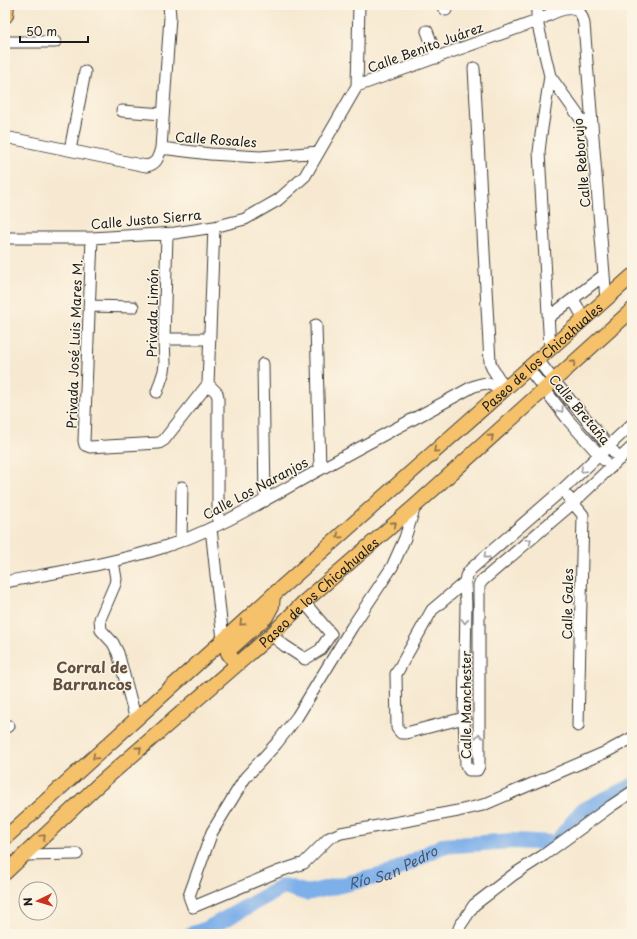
<svg xmlns="http://www.w3.org/2000/svg" width="637" height="939" viewBox="0 0 637 939" font-family="'Playpen Sans',sans-serif">
<style>
.lines{fill:none;stroke-linecap:round;stroke-linejoin:round}
.river{stroke:#7dafe9;stroke-width:16}
.minor-casing{stroke:#3d3b37;stroke-width:13}
.major-casing{stroke:#3d3b37;stroke-width:16}
.highway-casing{stroke:#3d3b37;stroke-width:18}
.minor{stroke:#fff;stroke-width:11}
.major{stroke:#f5c16b;stroke-width:14}
.highway{stroke:#f5c16b;stroke-width:16}
.oneway{stroke:#886e44}
.oneway2{stroke:#999}
.labels{text-anchor:middle;dominant-baseline:central;stroke-width:3;stroke-linejoin:round;paint-order:stroke}
.street-label{font-size:13px;fill:#1c1c1c;stroke:#fcf5e5}
.water-label{font-size:14px;font-style:italic;fill:#43576e;stroke:#fcf5e5}
.quarter-label{font-size:15px;font-weight:bold;fill:#635043;stroke:#fcf5e5}
</style>
<rect width="100%" height="100%" fill="#fcf5e5"/>
<filter id="ink" filterUnits="userSpaceOnUse"><feTurbulence type="fractalNoise" baseFrequency=".025" numOctaves="2"/><feDisplacementMap in="SourceGraphic" scale="8" xChannelSelector="R" yChannelSelector="G"/><feConvolveMatrix kernelMatrix="1 2 1 2 8 2 1 2 1" color-interpolation-filters="sRGB"/></filter>
<filter id="wash" filterUnits="userSpaceOnUse"><feTurbulence type="fractalNoise" baseFrequency=".012" numOctaves="4" result="noise"/><feDisplacementMap in="SourceGraphic" scale="16" xChannelSelector="R" yChannelSelector="G"/><feGaussianBlur stdDeviation="0.9" result="paint"/><feColorMatrix in="noise" values="0 0 0 0 0 0 0 0 0 0 0 0 0 0 0 0 0 1.4 0 .05"/><feComposite in="paint" operator="in"/></filter>
<g filter="url(#wash)">
<rect width="100%" height="100%" fill="#f7e9d1"/>
<g class="lines">
<path class="river" id="s1" d="M192,934L207,929L284,886L307,893L388,874L442,846L512,841L556,843L582,811L632,786"/>
</g>
</g>
<g filter="url(#ink)">
<g class="lines">
<defs>
<path id="minor" d="M441,5L446,10
M537,5V21L550,76L541,135L539,152L550,349
M427,31L437,58
M5,42H55
M474,68L490,362L492,368L505,388
M550,76L593,136
M357,86L537,21C547,16 569,2 579,12C582,14 583,20 584,24L606,300
M122,111L163,114
M5,137L146,166C157,164 158,158 161,148L170,17L169,5
M161,148L210,154L260,157L319,152
M70,150L85,72
M5,238H92L175,233L214,227L245,219L278,200L305,176L357,86L359,5
M92,238L84,441L85,445L90,447L159,443L164,440L208,384
M573,299L584,319
M89,306L133,307
M548,318L604,275
M316,325L320,469
M164,339H210
M538,360L554,381L620,459
M263,364L265,501
M528,368L569,421L604,460
M208,384L214,227
M208,384L217,393L218,398V525
M157,392L164,371L165,364L164,339L167,234
M632,424L562,490L471,569L466,576L465,582L466,605L464,718L466,765L469,770H477L479,766V585L483,580L573,503L632,447
M568,497L583,515L578,726
M415,506L405,538L392,567L352,627L297,717L276,744L245,778L212,832L189,896L193,907L277,872L304,863L329,838L341,833L458,811L483,805L606,752L632,738
M211,528L223,640
M181,540L182,487
M113,561L116,579L115,584L100,619L101,630L113,643L118,653L136,720
M5,582C57,572 111,564 161,548C218,530 269,497 321,469C371,441 422,415 472,387C487,381 489,383 502,391
M271,635L285,646L305,659L320,650L331,634L304,602
M464,718L406,733H401L397,728L396,674L432,610L465,582
M5,727L9,726
M25,855L77,854
M457,934L460,926L474,905L513,875L544,855L611,806L632,792"/>
<g id="major">
<path d="M236,664L228,653V651L266,617L272,606L273,595"/>
<path id="s2" d="M5,838L273,595L632,276"/>
<path id="s3" d="M5,873L97,786L271,635L304,602L415,506L632,310"/>
</g>
<path id="highway" d="M5,15L6,5"/>
</defs>
<use href="#minor" class="minor-casing"/>
<use href="#major" class="major-casing"/>
<use href="#highway" class="highway-casing"/>
<use href="#minor" class="minor"/>
<use href="#major" class="major"/>
<use href="#highway" class="highway"/>
</g>
<defs><path id="oneway-chevron" d="M-2-3.5L2.5 0L-2 3.5" fill="none" stroke-width="1.6" stroke-linecap="round" stroke-linejoin="round"/></defs>
<g class="oneway">
<use href="#oneway-chevron" transform="translate(573 363) rotate(-42)"/>
<use href="#oneway-chevron" transform="translate(491 437) rotate(-42)"/>
<use href="#oneway-chevron" transform="translate(436 450) rotate(138)"/>
<use href="#oneway-chevron" transform="translate(394 524) rotate(-41)"/>
<use href="#oneway-chevron" transform="translate(339 536) rotate(138)"/>
<use href="#oneway-chevron" transform="translate(242 623) rotate(138)"/>
<use href="#oneway-chevron" transform="translate(139 749) rotate(-41)"/>
<use href="#oneway-chevron" transform="translate(95 757) rotate(138)"/>
<use href="#oneway-chevron" transform="translate(43 837) rotate(-43)"/>
</g>
<g class="oneway2">
<use href="#oneway-chevron" transform="translate(561 410) rotate(52)"/>
<use href="#oneway-chevron" transform="translate(583 470) rotate(137)"/>
<use href="#oneway-chevron" transform="translate(529 541) rotate(-40)"/>
<use href="#oneway-chevron" transform="translate(486 556) rotate(139)"/>
<use href="#oneway-chevron" transform="translate(465 621) rotate(91)"/>
<use href="#oneway-chevron" transform="translate(479 736) rotate(-90)"/>
</g>
</g>
<g class="labels">
<g class="street-label">
<text transform="translate(425 47) rotate(-20)">Calle Benito Juárez</text>
<text transform="translate(216 139) rotate(4)">Calle Rosales</text>
<text transform="translate(581 163) rotate(-95)">Calle Reborujo</text>
<text transform="translate(146 219) rotate(-5)">Calle Justo Sierra</text>
<text transform="translate(152 313) rotate(-89)">Privada Limón</text>
<text transform="translate(74 344) rotate(-88)">Privada José Luis Mares M.</text>
<text stroke="none"><textPath href="#s2" startOffset="721">Paseo de los Chicahuales</textPath></text>
<text transform="translate(580 409) rotate(50)">Calle Bretaña</text>
<text transform="translate(255 488) rotate(-28)">Calle Los Naranjos</text>
<text stroke="none"><textPath href="#s3" startOffset="421">Paseo de los Chicahuales</textPath></text>
<text transform="translate(567 604) rotate(-89)">Calle Gales</text>
<text transform="translate(465 705) rotate(-90)">Calle Manchester</text>
</g>
<g class="water-label">
<text stroke="none"><textPath href="#s1" startOffset="218">Río San Pedro</textPath></text>
</g>
<g class="quarter-label">
<text x="92" y="666">Corral de<tspan x="92" dy="17">Barrancos</tspan></text>
</g>
</g>
<rect width="637" height="939" fill="none" stroke="#fcf5e5" stroke-width="20"/>
<g transform="translate(38 901) rotate(265)"><circle r="19" fill="#fcf5e5" stroke="#a29e95"/>
<path d="M0-3L7 15L0 10L-7 15Z" fill="#c8321e"/>
<text y="-6" font-size="11" font-weight="bold" text-anchor="middle" fill="#1c1c1c">N</text>
</g>
<path d="M20 36v6h68v-6" fill="none" stroke="#1c1c1c" stroke-width="2"/>
<text x="26" y="36" font-size="12" fill="#1c1c1c" stroke="#fcf5e5" stroke-width="3" paint-order="stroke">50 m</text>
</svg>
